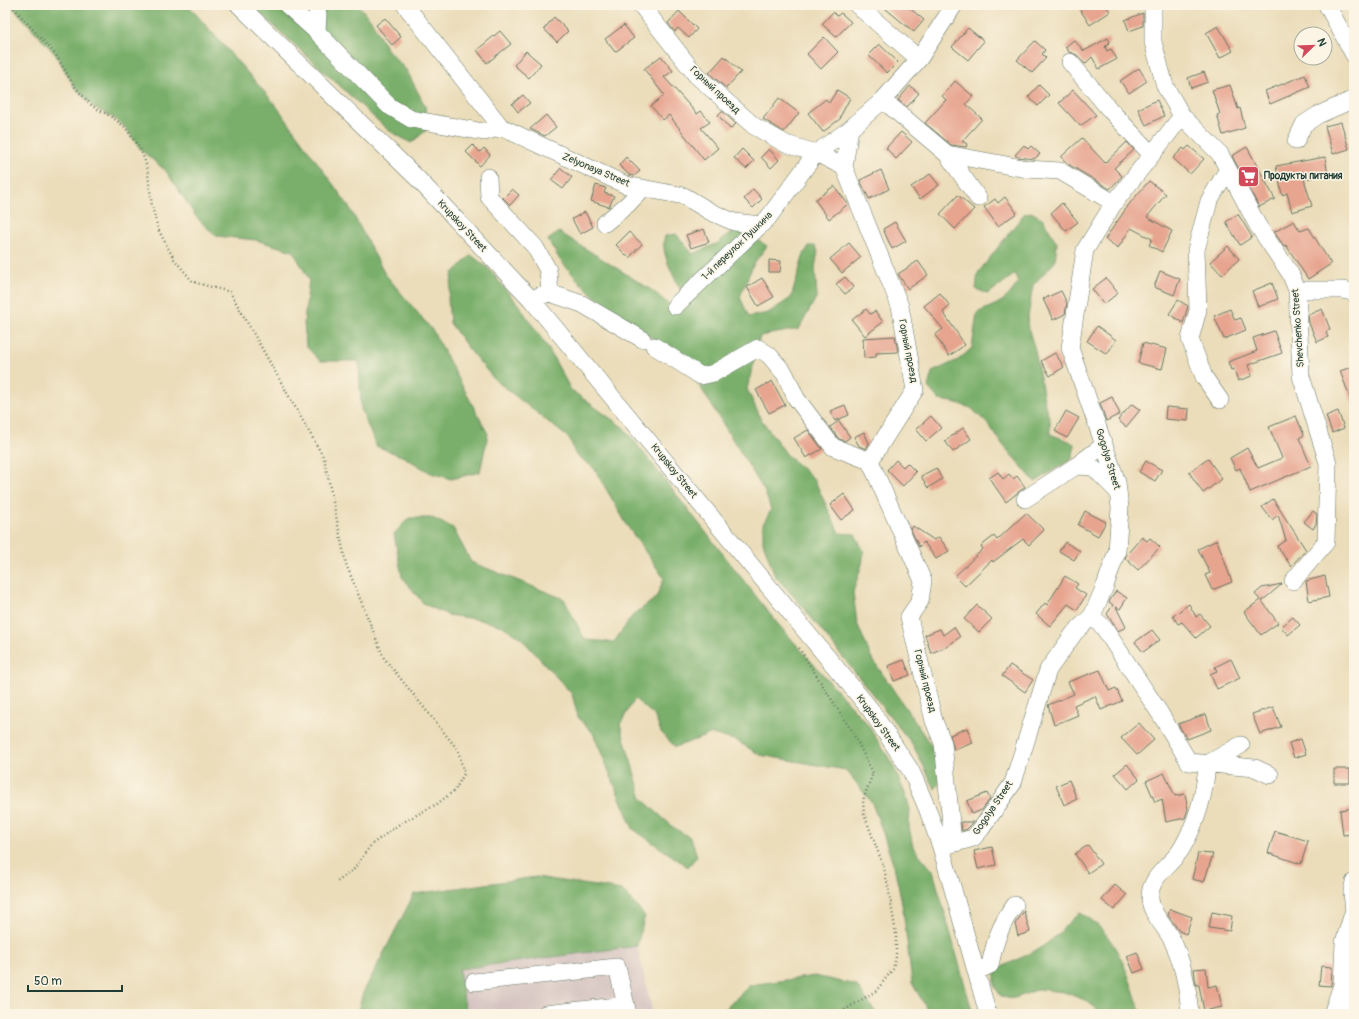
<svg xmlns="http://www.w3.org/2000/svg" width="1359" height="1019" viewBox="0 0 1359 1019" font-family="Pangolin,sans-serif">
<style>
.industrial{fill:#d1bfbd}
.forest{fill:#79af6b;stroke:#4c7650}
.building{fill:#e7a48f}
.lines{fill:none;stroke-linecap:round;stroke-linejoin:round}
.minor-casing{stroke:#667563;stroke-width:18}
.path{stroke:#667563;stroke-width:2.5;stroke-dasharray:1 3;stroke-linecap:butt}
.minor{stroke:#fff;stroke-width:17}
.labels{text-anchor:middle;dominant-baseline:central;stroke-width:3;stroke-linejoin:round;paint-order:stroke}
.street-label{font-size:10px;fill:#1f3d34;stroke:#fcf5e5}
.poi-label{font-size:10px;font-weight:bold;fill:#1f3d34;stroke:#fcf5e5;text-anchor:start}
</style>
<rect width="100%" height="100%" fill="#fcf5e5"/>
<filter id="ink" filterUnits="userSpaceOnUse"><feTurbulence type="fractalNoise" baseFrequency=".025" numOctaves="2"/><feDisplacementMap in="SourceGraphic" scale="8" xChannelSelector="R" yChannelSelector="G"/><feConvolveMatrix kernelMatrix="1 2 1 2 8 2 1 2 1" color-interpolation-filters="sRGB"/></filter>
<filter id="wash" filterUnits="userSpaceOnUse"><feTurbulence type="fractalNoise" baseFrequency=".012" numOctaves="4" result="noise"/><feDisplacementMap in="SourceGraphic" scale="16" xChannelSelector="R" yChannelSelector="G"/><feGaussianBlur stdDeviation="0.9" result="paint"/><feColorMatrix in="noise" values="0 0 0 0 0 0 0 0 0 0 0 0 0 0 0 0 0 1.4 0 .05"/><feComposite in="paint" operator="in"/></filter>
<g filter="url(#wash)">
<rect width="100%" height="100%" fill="#ebddba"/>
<path class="industrial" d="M637,946L653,1014H465L458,968Z"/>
<path class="forest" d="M11,5H188L275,104L348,205L385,274L433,331L488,434L480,472L451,479L431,473L404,457L376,446L361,409L359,361H320L306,346L304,323L309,279L293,251L256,240L216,236L197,218L166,171L141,150L125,127L112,117L92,106L74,86L56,55Z
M251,5H358L371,20L386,48L407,71L425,106L429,128L411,143L388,130Z
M1031,212L1042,218L1057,243L1055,262L1033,285L1027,324L1035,350L1045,405L1050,420V434L1069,441L1075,445L1072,459L1035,482L1003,445L988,424L971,408L953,402L939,400L928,387L932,372L958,360L972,348L977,313C999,302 1003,305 1018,283L1015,274L988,294L976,289L978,273L1024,214Z
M741,229L767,246L754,263L740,297L749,317L768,313L791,298L804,254L809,246H815L818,251L815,268L817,296L799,329L760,336L747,389L761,419L787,455L814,479L839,533L855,534L864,552L862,564L853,592L857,623L871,657L932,747L940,764L943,779L935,789L913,745L797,600L775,576L763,542V524L771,510L765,492L680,354L632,326L586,289L560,260L548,240L559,232L653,291L679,313L689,305C681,289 658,254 665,236L676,234L693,254L718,243L727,235Z
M471,255L488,268L520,307L548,348L571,390L624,428L777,623L867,724L892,763L906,796L910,809L909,827L913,847L933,871L973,1014H930L912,983L903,909L895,870L882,830L872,803L846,770L760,755L737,741L712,734L675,747L661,732L654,715L635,699L620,724L642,799L674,828L691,838L697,856L688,867L633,829L593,733L578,717L572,694L521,638L503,626L476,619L448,615L424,604L402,577L394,534L409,518H432L453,528L471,562L564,599L585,640L614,642L633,615L656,598L664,578L630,530L594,468L575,454L570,439L494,379L468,348L450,323L448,298L453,273Z
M536,877L622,890L645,916L637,946L459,969L466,1014H357L363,993L414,894Z
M1080,913C1116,930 1130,979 1141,1014H1101L1087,1001L1064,992L1039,989L1015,998L1001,996L995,987V971C1013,960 1034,954 1050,941C1062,932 1066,923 1080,913Z
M815,976L856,985L877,1014H720L750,985Z"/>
<g id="blocks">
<path class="building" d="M881,5H906L924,20L914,32Z
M1077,5H1106L1110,12L1090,25Z
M679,11L697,29L689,38L678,28L675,32L668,23Z
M833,12L837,16L841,13L851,22L836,37L822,24Z
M1143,13V26L1129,31L1125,20Z
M554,17L568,31L557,42L544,29Z
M385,18L401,37L392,45L376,25Z
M624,25L634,38L615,52L605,39Z
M1218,26L1233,51L1220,58L1206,33Z
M968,28L984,41L968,60L952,47Z
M500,31L511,44L487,63L477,50Z
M824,37L838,52L821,69L807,54Z
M1108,38L1110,42L1105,47L1107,51L1111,49L1117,59L1099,69L1092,57L1085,64L1077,55L1069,52L1065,47L1074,40L1084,51Z
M1035,41L1045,50L1042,54L1046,58L1032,73L1017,60Z
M879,44L898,62L887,73L868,55Z
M526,51L541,64L529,78L514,65Z
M661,56L673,71L664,77L697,114L701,111L710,122L701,128L718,148L704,160L669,115L663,120L651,106L664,95L644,69Z
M724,56L741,72L726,88L709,73Z
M1139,68L1147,81L1129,93L1120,81Z
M1204,72L1208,82L1191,88L1188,78Z
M1305,75L1310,87L1270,104L1265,91Z
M955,81L973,96L966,104L982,119L962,141L967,144L966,147L951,145L925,123L946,100L942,96Z
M1039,85L1049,95L1038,106L1028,97Z
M1230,85L1238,109L1240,108L1245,128L1223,135L1217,115L1220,114L1212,90Z
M910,86L919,93L907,107L898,100Z
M837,90L850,98L840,117L841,118L823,132L808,113L826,99L829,103Z
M1073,90L1096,115L1080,126L1059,103Z
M523,95L530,103L518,112L512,104Z
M779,98L799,113L784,132L763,119Z
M1157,100L1164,116L1146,125L1138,109Z
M722,111L736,124L730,129L718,115Z
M546,115L556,127L545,136L530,129Z
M1341,122L1349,149L1333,154L1325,126Z
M901,132L912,142L896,159L886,148Z
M1082,138L1105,163L1127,142L1134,150L1114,168L1122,176L1110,189L1068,164L1061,157Z
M473,145L480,152L484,148L490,155L480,166L466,152Z
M1024,145L1028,149L1031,146L1040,154L1034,159L1018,157L1015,155Z
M1189,146L1204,159L1190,174L1173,158L1183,148L1185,150Z
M1247,147L1275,199L1259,207L1232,156Z
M742,149L754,161L746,169L734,158Z
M769,149L779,160L771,168L761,157Z
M626,157L640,171L634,176L629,175L619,165Z
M1325,157L1328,175L1304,179L1312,206L1292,212L1287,193L1282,195L1276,166Z
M561,168L572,177L563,189L551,180Z
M881,170L889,189L869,199L860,180Z
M930,174L939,185L920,199L911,187Z
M1149,181L1166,194L1147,217L1172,231L1162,252L1149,245L1152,239L1131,228L1118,248L1105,239L1130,203Z
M596,185L606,188L604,193L614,196L609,207L591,201Z
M834,186L848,204L829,219L815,200Z
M512,189L519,195L510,205L503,198Z
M753,189L762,199L753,208L744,199Z
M958,195L974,209L955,229L940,214Z
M1005,197L1017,213L998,226L984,207L995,199L998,203Z
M1062,203L1078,222L1066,231L1051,213Z
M585,212L593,227L580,234L572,219Z
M1238,214L1252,237L1240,245L1226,222Z
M1294,221L1300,231L1309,228L1331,264L1308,279L1286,245L1284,246L1274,232Z
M895,222L906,241L892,249L883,229Z
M704,229L709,242L691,248L686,235Z
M629,232L642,244L629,258L616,245Z
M849,243L861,257L842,273L830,259Z
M1228,246L1239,259L1222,275L1210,262Z
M769,260L781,261L780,272H769Z
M918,261L928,275L908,289L898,274Z
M1160,271L1180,279L1174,295L1154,287Z
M845,277L854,287L845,294L836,284Z
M762,278L774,297L758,306L747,287Z
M1106,278L1118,293L1104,304L1092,289Z
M1272,283L1278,299L1258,307L1252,291Z
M1061,291L1067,303L1065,314L1053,320L1043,299Z
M940,293L950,306L943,312L965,345L949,356L935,335L943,329L924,306Z
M1178,300L1188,306L1183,323L1169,314Z
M866,309L870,314L875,311L883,322L865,336L852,320Z
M1230,309L1235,320L1241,318L1246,330L1224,339L1214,316Z
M1322,309L1330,329L1326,332L1328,337L1317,342L1309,323L1308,315Z
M1097,326L1116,340L1107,354L1087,341Z
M1274,331L1282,353L1248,365L1252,376L1238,381L1234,369L1231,370L1228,362L1257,351L1253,338Z
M895,336L898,352L876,353V357L864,358L863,338Z
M1143,343L1167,349L1162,369L1138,363Z
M1055,353L1064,367L1050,376L1041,361Z
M1354,366V404L1353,405L1340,371Z
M772,381L785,405L769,413L756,390Z
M1112,397L1120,414L1106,421L1100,403Z
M1132,404L1140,410L1126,427L1118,420Z
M845,405L849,415L835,421L830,411Z
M1166,407L1189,409L1188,421L1165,419Z
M1066,411L1079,418L1067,438L1055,431Z
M1338,411L1344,428L1332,433L1326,416Z
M931,416L941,428L926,441L916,429Z
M1296,416L1304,435L1299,438L1311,466L1250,492L1240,468L1236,470L1230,458L1247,448L1258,468L1282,458L1269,427Z
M839,421L850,437L845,441L839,439L830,427Z
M963,428L971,439L953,452L945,441Z
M808,430L822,449L806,458L794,438Z
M864,432L869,443L866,449L859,446L854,437Z
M1208,459L1222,479L1203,493L1189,472Z
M896,460L903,467L907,463L916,472L903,486L887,470Z
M1146,461L1162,470L1155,481L1139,472Z
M936,468L942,479L928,488L921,476Z
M998,472L1003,479L1009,474L1013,479L1017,476L1025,487L1006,502L989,478Z
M844,494L855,510L841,520L830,505Z
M1273,499L1306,550L1291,566L1277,546L1286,540L1278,515L1272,520L1262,507Z
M1085,511L1106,522L1098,536L1078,525Z
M1313,511L1317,514L1316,524L1313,529L1304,522Z
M1026,513L1044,530L1029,545L1023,539L993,562L992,560L965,586L955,576L983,549L981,546L994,536L997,540Z
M913,526L934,540L939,537L949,551L936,559L924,542L919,547L911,530Z
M1142,537L1147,541L1150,538L1160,547L1138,570L1125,558L1127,554Z
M1217,540L1232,582L1212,590L1205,575L1210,573L1198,549Z
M1065,542L1080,551L1074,560L1059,551Z
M1065,576L1078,584L1075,588L1086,595L1077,610L1068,604L1050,626L1036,614L1045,603L1047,605Z
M1325,576L1329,597L1309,601L1306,581Z
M1282,584L1262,601L1278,623L1261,635L1244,612L1260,600L1255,594L1262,588Z
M1116,591L1127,598L1120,609L1116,607L1126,627L1118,631L1107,614L1113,605L1109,602Z
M1189,604L1196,617L1200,614L1210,626L1196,638L1182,622L1178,624L1173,616Z
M977,605L992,619L979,632L964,619Z
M1293,617L1300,625L1288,635L1281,627Z
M954,627L960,637L946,647L931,653L925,635L940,629L943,635Z
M1152,630L1160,640L1143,652L1135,642Z
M1231,659L1240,678L1217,689L1210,674L1217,671L1215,667Z
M904,660L910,675L894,681L888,666Z
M1010,665L1033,680L1025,692L1002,676Z
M1100,670L1109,691L1116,688L1122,701L1101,710L1095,696L1074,705L1078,715L1054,725L1048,705L1074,694L1068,682Z
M1273,707L1281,727L1260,734L1252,714Z
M1206,714L1211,730L1187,739L1178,724Z
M1139,723L1154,740L1137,755L1121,738Z
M967,728L973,743L954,750L950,735Z
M1301,739L1306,754L1294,758L1289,743Z
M1127,764L1139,779L1128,789L1115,774Z
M1334,769H1350V783H1334Z
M1164,773L1175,796L1185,794L1188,809L1185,818L1166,822L1162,799L1155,802L1146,781Z
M1069,780L1077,799L1064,805L1056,786Z
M987,793L990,799L982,810L972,814L967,801Z
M1354,808V834L1343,835L1340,810Z
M961,822H973V823L967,829L962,831Z
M1275,831L1308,841L1301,864L1268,853Z
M1088,845L1101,864L1088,873L1075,854Z
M992,847L996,865L978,869L974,851Z
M1198,853L1213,854L1204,882L1192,879Z
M1115,885L1127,895L1114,910L1102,900Z
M1170,909L1192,917L1186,934L1179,931L1168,915Z
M1024,911L1030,932L1018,936L1015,924Z
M1212,912L1232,916L1230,931L1209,928Z
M1137,952L1144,969L1134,973L1127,956Z
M1321,966L1332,967L1331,986L1319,985Z
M1206,968L1208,987L1217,985L1222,1007L1204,1011L1199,985H1196L1194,969Z"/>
</g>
</g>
<g filter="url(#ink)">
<use href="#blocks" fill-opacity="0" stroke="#667563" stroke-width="1"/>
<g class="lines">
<defs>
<path id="minor" d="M239,5L417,178L531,299L870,709L911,771L927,808L941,847L988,1014
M287,5L317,32L389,106L411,119L484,132L501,127L626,185L684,196L711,212L734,222L761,225
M316,5L318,14L317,32
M405,5L501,127
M641,5L696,75L754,126L786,144L816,153L844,167L900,306L915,390L870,461L923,581L920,601L909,617L934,721L943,743L952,833L941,847
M857,5L919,59
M1153,5V42L1165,86L1182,116L1220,154L1258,226L1290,273L1297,290L1301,376L1328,463L1326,542L1293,581
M1327,5L1354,55
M1070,62L1110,110L1151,154
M883,100L947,154L1027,169L1060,171L1114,203
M1296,141L1304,124L1318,115L1354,99
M947,154L978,198
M844,167L850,129
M488,177L489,197L535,247L548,270L550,293
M605,223L628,204L643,188
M1297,290H1342L1354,292
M539,296L550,293L582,304L642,339
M675,306L768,218L816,153L850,129L883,100L919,59L954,5
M654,346L701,376L714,373L758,348L769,355L785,374L796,398L833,447L870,461
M1220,400L1204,377L1190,339L1198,310L1196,250L1209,201L1228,169
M1076,466L1093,467L1118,492
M1025,499L1076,466L1104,445
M1092,616L1104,628L1161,715L1189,762L1255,768L1270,775
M941,847L973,838L981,829L1013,783L1048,670L1075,632L1092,616L1105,586L1117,551L1120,508L1117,482L1070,348L1085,250L1114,203L1182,116
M1354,911L1352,892L1354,882
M977,971L990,965C995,941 1000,925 1015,905
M474,982L617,967L628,1014
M1342,985L1354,1012
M545,1014L626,1005
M1190,1014C1188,990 1183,962 1172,940C1166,927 1150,913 1150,898C1149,876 1172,865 1182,848C1197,822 1205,793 1207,764L1241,745
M1332,1014L1342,985L1344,942L1354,910"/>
</defs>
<use href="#minor" class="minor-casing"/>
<path class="path" d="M11,5L56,55L74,86L92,106L112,117L125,127L141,150L147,167L152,206L158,229L174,259L193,282L230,292L324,458L346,564L384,658L458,750L464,774L455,790L437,804L398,825L371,845L354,869L337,882
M799,648L853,733L873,773L863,800L864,814L884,868L888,886L896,934V957L893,969L876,991L838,1014"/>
<use href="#minor" class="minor"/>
</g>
</g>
<defs>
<symbol id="supermarket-square" viewBox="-11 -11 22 22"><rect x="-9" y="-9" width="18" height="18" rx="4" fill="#d1495b" stroke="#fcf5e5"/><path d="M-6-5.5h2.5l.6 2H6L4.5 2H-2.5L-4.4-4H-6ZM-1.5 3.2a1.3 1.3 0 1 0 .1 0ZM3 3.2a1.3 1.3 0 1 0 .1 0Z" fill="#fff"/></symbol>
</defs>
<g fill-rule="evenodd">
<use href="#supermarket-square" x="1236" y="164" width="25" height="25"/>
</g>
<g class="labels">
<g class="street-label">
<text transform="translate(715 90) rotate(43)">Горный проезд</text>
<text transform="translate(596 170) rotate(23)">Zelyonaya Street</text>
<text transform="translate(462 226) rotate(47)">Krupskoy Street</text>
<text transform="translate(737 246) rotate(-44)">1-й переулок Пушкина</text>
<text transform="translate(1298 328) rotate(-94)">Shevchenko Street</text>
<text transform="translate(908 351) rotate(79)">Горный проезд</text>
<text transform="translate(1108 459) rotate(73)">Gogolya Street</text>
<text transform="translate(674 471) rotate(51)">Krupskoy Street</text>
<text transform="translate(925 681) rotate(76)">Горный проезд</text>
<text transform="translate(878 723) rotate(54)">Krupskoy Street</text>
<text transform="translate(993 808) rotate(-56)">Gogolya Street</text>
</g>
<g class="poi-label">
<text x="1264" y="176">Продукты питания</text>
</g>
</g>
<rect width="1359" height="1019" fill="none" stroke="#fcf5e5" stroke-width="20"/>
<g transform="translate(1313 46) rotate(67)"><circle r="19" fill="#fcf5e5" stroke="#a4ab9e"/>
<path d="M0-3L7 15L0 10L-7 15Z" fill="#d1495b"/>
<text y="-6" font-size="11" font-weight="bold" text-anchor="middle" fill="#1f3d34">N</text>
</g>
<path d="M28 985v6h94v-6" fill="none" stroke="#1f3d34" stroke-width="2"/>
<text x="34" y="985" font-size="12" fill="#1f3d34" stroke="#fcf5e5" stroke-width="3" paint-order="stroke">50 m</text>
</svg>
